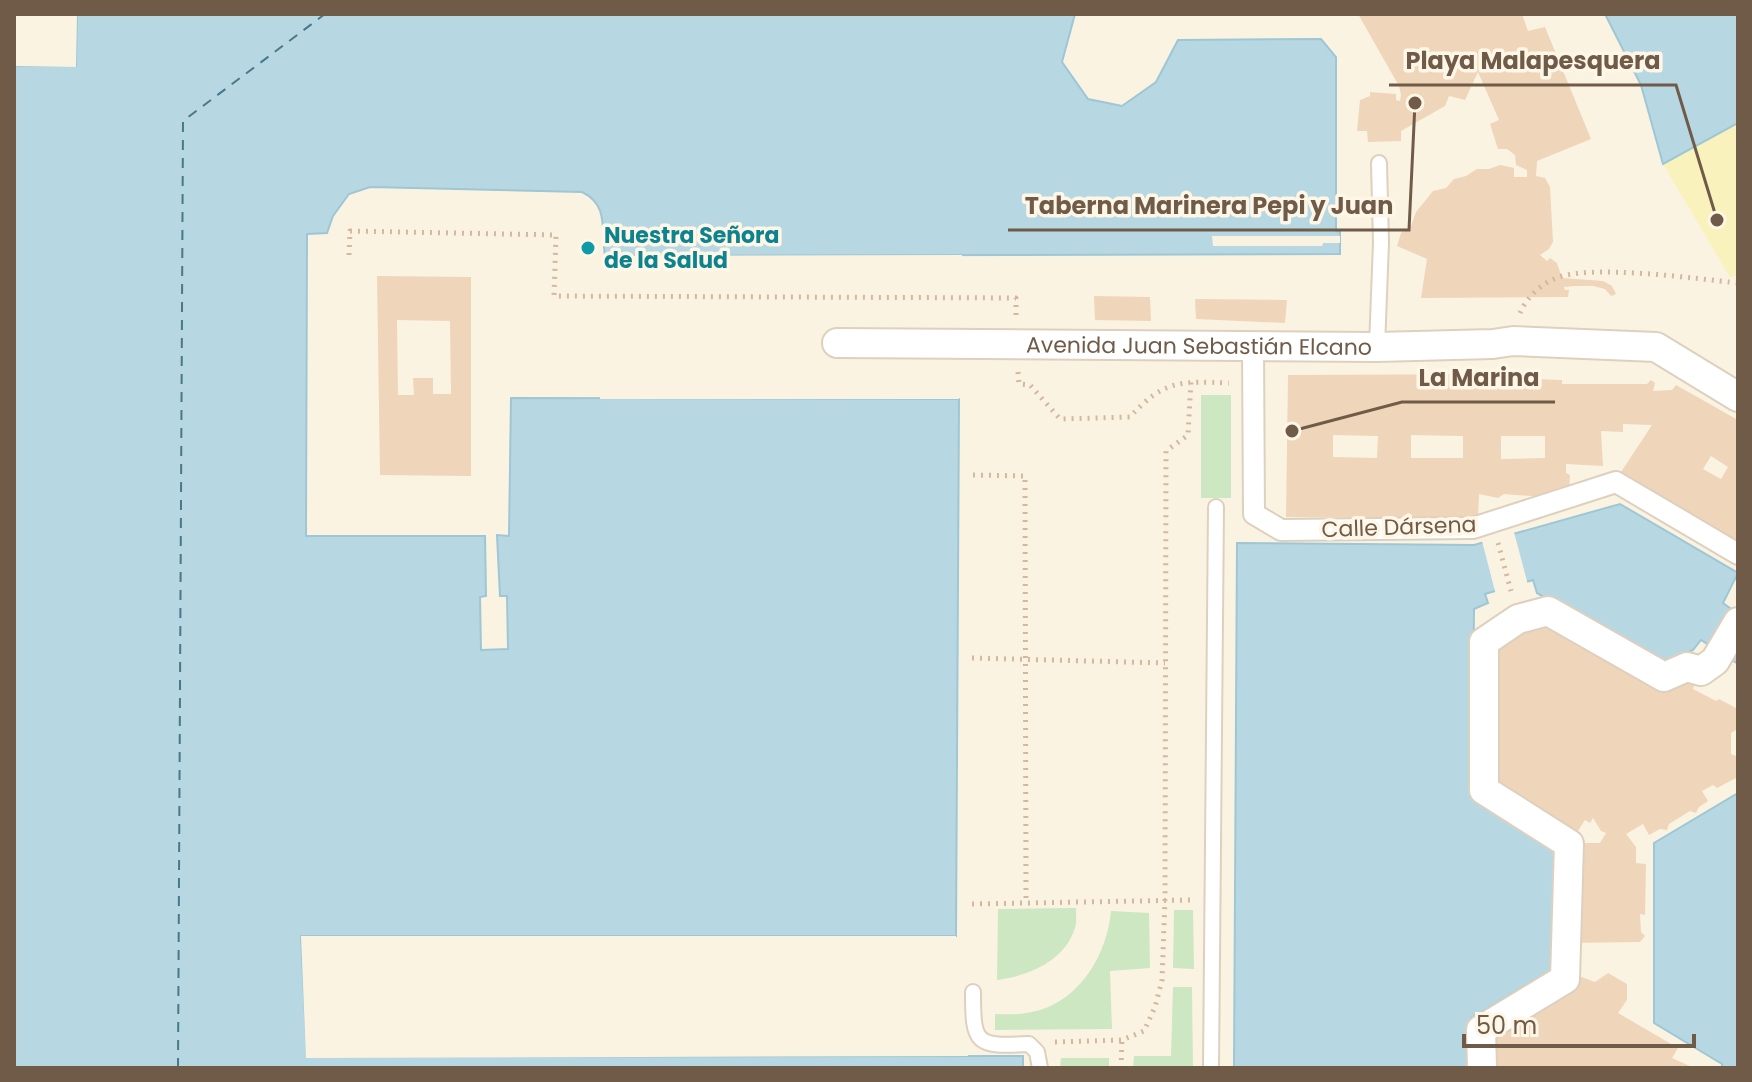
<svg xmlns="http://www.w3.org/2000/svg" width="1752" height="1082" viewBox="0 0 1752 1082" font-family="Poppins,sans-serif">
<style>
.green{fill:#cce7c1}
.sand{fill:#f9f2bd}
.water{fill:#b7d8e3;stroke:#9ec6d4;stroke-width:2}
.pier{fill:#fbf3e1}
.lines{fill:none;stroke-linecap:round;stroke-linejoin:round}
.ferry{stroke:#48788a;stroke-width:2;stroke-dasharray:10 8;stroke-linecap:butt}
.building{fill:#efd5ba;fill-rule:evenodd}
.service-casing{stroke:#ded0be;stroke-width:18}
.pedestrian-casing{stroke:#ded0be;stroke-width:24}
.minor-casing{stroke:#ded0be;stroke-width:32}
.path{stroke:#d3b89e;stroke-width:5;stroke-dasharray:2 6;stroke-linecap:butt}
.service{stroke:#fff;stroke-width:14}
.pedestrian{stroke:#fff;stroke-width:20}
.minor{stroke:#fff;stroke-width:28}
.culture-dot{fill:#0f9aa8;stroke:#fef7e7;stroke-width:3}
.labels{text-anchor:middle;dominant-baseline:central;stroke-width:7;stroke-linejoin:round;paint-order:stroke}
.culture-label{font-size:22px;font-weight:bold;fill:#0d838f;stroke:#fef7e7;text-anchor:start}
.street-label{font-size:22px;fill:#705b49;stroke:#fef7e7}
.leader{fill:none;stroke:#705b49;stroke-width:3}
.callout-dot{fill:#705b49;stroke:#fef7e7;stroke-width:3}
.callout-label{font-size:24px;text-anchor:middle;font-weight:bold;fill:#705b49;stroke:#fef7e7;stroke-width:7;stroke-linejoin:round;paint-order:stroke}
</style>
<rect width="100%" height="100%" fill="#fbf3e1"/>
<path class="green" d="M1201,395H1231V498H1201Z
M1076,908C1076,914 1077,922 1075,928C1065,961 1028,976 997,980L998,909Z
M1174,910H1193L1194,969L1173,968Z
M1111,911L1149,913L1150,968L1110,971L1112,1029L995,1030V1014C1005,1014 1016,1015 1026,1013C1076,1007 1107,957 1111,911Z
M1173,987H1192L1193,1068H1133L1134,1056H1171Z
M1061,1058H1109V1068H1060Z"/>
<path class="sand" d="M1738,123V276L1730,277L1663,164Z"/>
<path class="water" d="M77,14H1075L1062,62L1088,99L1122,106L1156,82L1178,40L1321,39L1336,57V231L1340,232V254L605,256C601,229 609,205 582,192L370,187L349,194L333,216L327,233L307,234L306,536H485L486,596L480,597L481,650L508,649L507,596H500L497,535L509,536L511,398L959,399L956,936H301L307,1057L1023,1056V1068H14V66H76Z
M1605,14H1738V123L1663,164L1641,85Z
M1620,504L1738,573L1723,603L1738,614V664L1701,640L1693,650L1664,666L1537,593L1533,580L1485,594L1488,603L1474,609L1472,794L1558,844L1555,968L1471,1018L1470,1068H1234L1237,543L1474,545Z
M1738,793V1068H1722V1064L1654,1023V843Z"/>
<path class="pier" d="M73,14H77L76,67L14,66V62L72,63Z
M1212,236H1340V243H1323L1322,246H1213Z
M962,255V259L604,260L605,256Z
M600,395H959V399H600Z
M1514,532L1528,585L1496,595L1482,541Z
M301,936H956V940H305L310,1054L967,1052L968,1056L306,1058Z"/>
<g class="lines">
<path class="ferry" d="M178,1068L183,121L325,14"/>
</g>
<path class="building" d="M1358,14H1522L1528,31L1545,27L1591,139L1537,161L1536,176L1545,178L1550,187L1553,242L1549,249L1540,255L1547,261L1550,258L1557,263L1562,278L1603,281L1612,286L1616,294L1611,296L1605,289L1593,286H1575L1564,287L1565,290H1569L1568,297L1421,298L1427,259L1397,246L1401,233L1411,226L1416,212L1433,191L1446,188L1454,179L1466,176L1477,169H1489L1500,165L1514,168V177H1527V170L1516,165L1515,155L1507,149H1498L1490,124L1499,120L1478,72L1465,100L1449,96L1445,106L1401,131V141L1368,142L1367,131H1357L1360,100L1370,96V92L1396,94V100L1400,101L1401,95L1399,86Z
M377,276L471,277V476L380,475ZM397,320L450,321L451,394H433V378H413L414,395H398Z
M1094,296L1150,297L1151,321L1095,320Z
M1195,299L1287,300L1285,323L1196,319Z
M1532,374L1534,379L1562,380V384H1647L1651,380L1655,383L1653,391L1672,390L1676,385L1738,420V541L1737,543L1640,488L1642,485L1621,472L1652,425L1623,424V432L1601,431L1603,466L1566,464V473L1570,475L1569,493L1542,497L1504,494L1498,498L1479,494L1478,519L1286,517L1288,375ZM1333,435L1378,436L1377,458L1333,457ZM1411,435L1463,436V458H1411ZM1501,436H1545V458L1501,459ZM1711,456L1728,467L1721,479L1703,469Z
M1545,614L1677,674L1694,685L1693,689L1716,701L1719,699L1736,708V730L1731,733V754L1736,756V778L1717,788L1713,785L1702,791L1708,801L1699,807L1696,813L1690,811L1669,824L1667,830L1660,829L1649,835L1643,824L1626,834L1636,847V863L1646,864L1645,915L1640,914L1641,932L1645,936L1640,942L1567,943L1574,843H1600L1606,833L1601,831L1593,818L1590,823L1585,820L1576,834L1493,791L1488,648Z
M1608,973L1627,984V1000L1618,1013L1678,1048L1672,1058L1694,1068H1478L1487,1027L1579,976L1595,982Z"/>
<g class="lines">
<defs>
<path id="service" d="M1377,347L1381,243L1379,163
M973,992C973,1044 975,1047 1029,1044L1037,1052L1040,1068
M1211,1068L1216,507"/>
<path id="pedestrian" d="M1253,346L1254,514L1281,530L1473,528L1616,482L1738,554"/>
<g id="minor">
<path id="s1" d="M837,343L1377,347L1493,344L1513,341L1656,347L1738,397"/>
<path d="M1482,1068L1481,1030L1565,979L1569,844L1484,790V642L1518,619L1548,611L1664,677L1687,667L1701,671L1715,661L1738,622"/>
</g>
</defs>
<use href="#service" class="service-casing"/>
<use href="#pedestrian" class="pedestrian-casing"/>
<use href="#minor" class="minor-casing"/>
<path class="path" d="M349,255L350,231L556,235L554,296L1016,298V318
M1520,313C1526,299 1539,285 1554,279C1587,263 1698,279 1738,283
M1018,372L1019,384L1030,385L1060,419L1130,417C1163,380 1181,381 1229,383
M973,475L1025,476L1026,902
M1498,543L1511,591
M972,658L1165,663
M972,904L1191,900
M1055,1042L1122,1040L1144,1031L1155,1007L1162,980L1165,899L1166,451L1188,435L1191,381
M1121,1068L1122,1040"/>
<use href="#service" class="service"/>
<use href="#pedestrian" class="pedestrian"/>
<use href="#minor" class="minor"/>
</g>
<circle class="culture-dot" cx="588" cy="248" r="8"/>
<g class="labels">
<g class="culture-label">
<text x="604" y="235">Nuestra Señora<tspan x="604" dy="25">de la Salud</tspan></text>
</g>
<g class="street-label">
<text stroke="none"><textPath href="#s1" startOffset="362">Avenida Juan Sebastián Elcano</textPath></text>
<text transform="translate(1399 527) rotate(-2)">Calle Dársena</text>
</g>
</g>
<path class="leader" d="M1717 220L1676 85H1389M1415 103L1409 230H1008M1292 431L1402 402H1555"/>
<g class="callout-dot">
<circle cx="1717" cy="220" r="8"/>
<circle cx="1415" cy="103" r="8"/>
<circle cx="1292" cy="431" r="8"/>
</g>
<g class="callout-label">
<text x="1533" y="69">Playa Malapesquera</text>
<text x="1209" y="214">Taberna Marinera Pepi y Juan</text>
<text x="1479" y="386">La Marina</text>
</g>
<rect width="1752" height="1082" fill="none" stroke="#705b49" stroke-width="32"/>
<path d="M1464 1034v12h230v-12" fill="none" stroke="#705b49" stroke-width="4"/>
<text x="1476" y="1034" font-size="24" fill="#705b49" stroke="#fef7e7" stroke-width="6" paint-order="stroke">50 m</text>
</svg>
